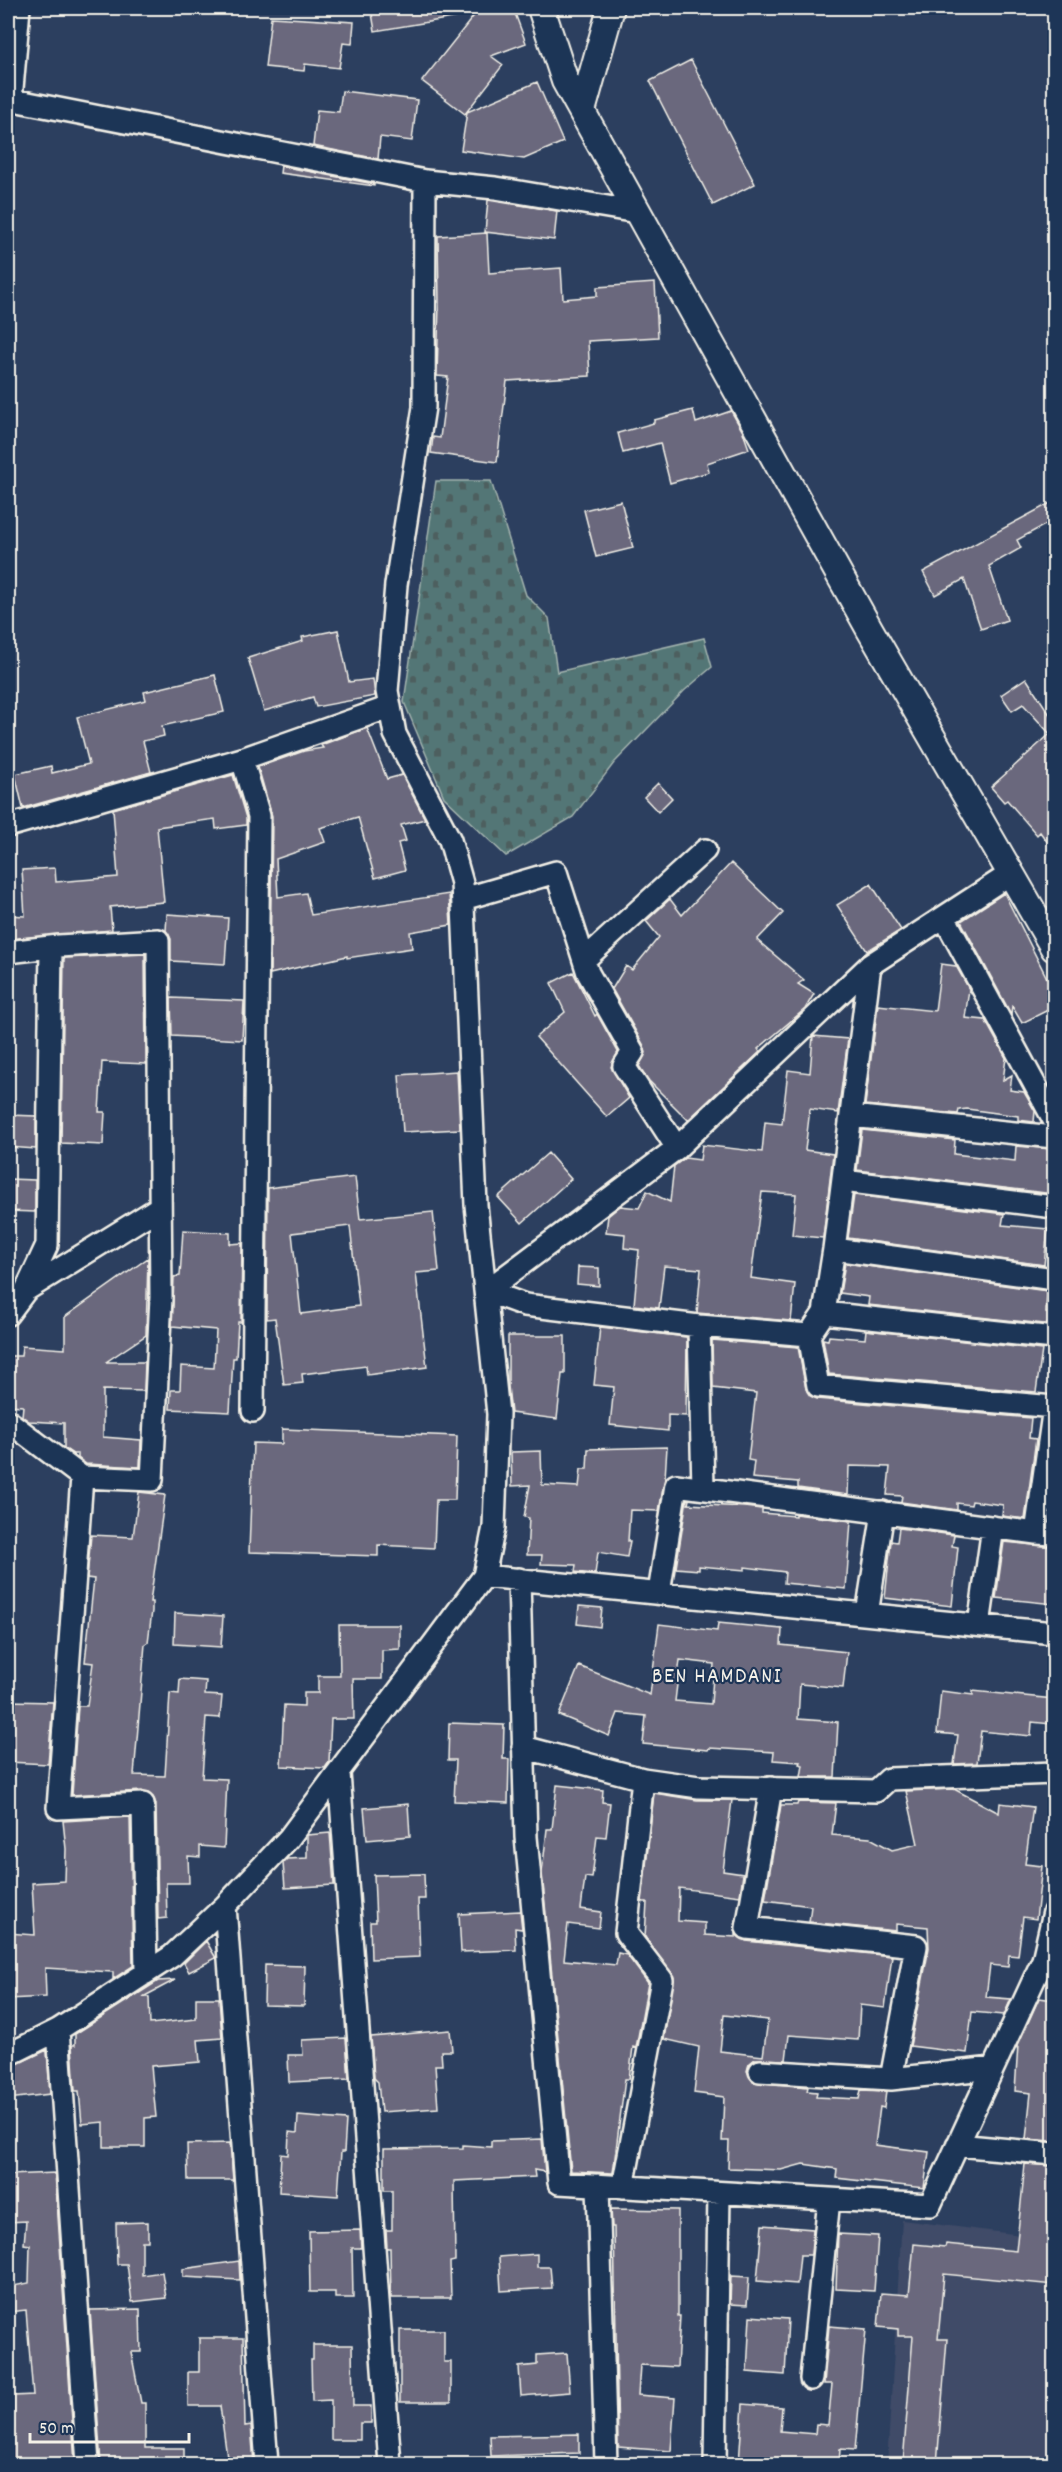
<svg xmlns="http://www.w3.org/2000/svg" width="1062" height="2472" viewBox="0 0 1062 2472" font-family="Dekko,sans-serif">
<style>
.built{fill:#3f4b68}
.cemetery{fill:url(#cemetery-stones);stroke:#a4b4af;stroke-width:1.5}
.building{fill:#6a687d;stroke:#f4f1e8;stroke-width:1.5;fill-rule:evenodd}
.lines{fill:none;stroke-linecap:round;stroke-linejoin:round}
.minor-casing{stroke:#f4f1e8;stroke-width:26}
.major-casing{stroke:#f4f1e8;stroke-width:30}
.minor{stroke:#1d3557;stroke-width:21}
.major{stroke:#1d3557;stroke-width:26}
.labels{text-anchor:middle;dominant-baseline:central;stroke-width:4.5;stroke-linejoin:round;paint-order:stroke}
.quarter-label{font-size:22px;letter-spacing:1.5px;fill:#f4f1e8;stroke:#1d3557}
</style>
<defs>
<pattern id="cemetery-stones" width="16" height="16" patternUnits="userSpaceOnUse" patternTransform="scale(1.5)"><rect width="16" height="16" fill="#537676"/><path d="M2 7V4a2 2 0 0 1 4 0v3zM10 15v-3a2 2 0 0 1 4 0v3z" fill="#4e5f5e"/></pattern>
</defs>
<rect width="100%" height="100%" fill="#2c3f5f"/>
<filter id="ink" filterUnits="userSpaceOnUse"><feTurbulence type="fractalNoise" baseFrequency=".0167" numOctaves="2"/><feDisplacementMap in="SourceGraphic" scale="12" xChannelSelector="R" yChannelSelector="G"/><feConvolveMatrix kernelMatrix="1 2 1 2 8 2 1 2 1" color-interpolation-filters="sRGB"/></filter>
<g filter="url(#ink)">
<path class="built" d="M902,2220L1054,2239V2464H887Z"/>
<path class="cemetery" d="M436,481H491L526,595L549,618L557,672L704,638L712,667L684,691L614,763L573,817L506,856L444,797L404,702Z"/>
<path class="building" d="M371,8H458V17L375,31Z
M480,8H513L526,43L491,56L503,65L465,114L422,81Z
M271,17L354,22L352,44L343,43L339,68L305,64L304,71L265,67Z
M691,60L755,184L713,205L650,81Z
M537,82L563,142L524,159L461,150L467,112Z
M342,91L417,100L412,141L380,137L378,159L313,146L317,110L339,112Z
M281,166L374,184V186L280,173Z
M488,200L557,211L554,240L485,232Z
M487,233L489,273L561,268L563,299L597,296V287L655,283L658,337L588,341L590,376L507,381L497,462L431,453L433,437L440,438L448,377L437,376L439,303L438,236Z
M693,410L696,423L731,411L743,432L749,449L707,463L709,472L670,483L660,443L623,453L618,433L654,423V420Z
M621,501L633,548L596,557L584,510Z
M1054,501V520L1017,540L1021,548L989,566L1007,620L981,629L964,579L935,595L923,572Z
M338,630L349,682L373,679L375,696L316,707L313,697L264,711L248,658L303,641L302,637Z
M215,675L224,712L162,726L164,736L143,741L151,772L23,808L15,774L51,766L52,773L89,764L77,717L146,700L144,692Z
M1026,678L1054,721V851L1040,832L1037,835L1007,800L1004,802L991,787L1050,734L1023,704L1012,711L1001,695Z
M367,728L387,779L402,775L425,819L401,825L406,841L398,843L405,870L375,878L358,817L320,828L325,842L276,859L278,897L306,893L311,915L449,894L451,925L410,932L412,948L347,958V956L270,974L272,816L258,767L304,751L323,748L321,745Z
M233,775L246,818V825L216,829L215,819L157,827L164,902L110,907L112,930L8,939V915L25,916L22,870L55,868L56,882L118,877L113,809Z
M658,783L672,798L658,812L644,797Z
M731,863L783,913L757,940L804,980L798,984L814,994L805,1009L758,1049L760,1052L688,1120L649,1081L639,1066L646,1053L644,1046L612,989L626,966L632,970L659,937L646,921L670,899L682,915Z
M871,884L901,930L867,951L837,905Z
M1004,893L1054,992V1007L1022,1023L1012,1006L1011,1014L961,921Z
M167,914L228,918L225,964L171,961V939L166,931Z
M145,954L146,1064L102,1062L99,1112H105L103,1145L61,1143L64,958Z
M941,964L956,966L969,989L965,1018L985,1020L1006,1058L1003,1080L1012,1075L1010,1090L1024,1092L1035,1111L1034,1122L1018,1120V1116L967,1109L959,1110L958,1114L865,1105L878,1005L935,1011Z
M573,972L595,1016L597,1014L618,1052L611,1067L629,1098L607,1117L536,1037L565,1012L551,983Z
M171,998L244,1001L242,1040L172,1036Z
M813,1036L848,1039L838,1113L810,1109L805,1150L833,1154L823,1238L792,1235L796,1194L762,1192L751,1278L795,1284L791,1321L697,1313L701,1269L664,1266L659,1308L634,1305L639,1250L624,1248L625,1234L606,1232L608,1216L620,1206L639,1208L647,1191L670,1202L674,1166L685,1158L700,1160L702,1145L762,1152L765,1122L782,1124L788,1070L810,1073Z
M457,1071L460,1129L403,1132L399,1075Z
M8,1115L36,1116V1149L8,1147Z
M862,1130L955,1140L954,1154L1015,1161L1016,1146L1054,1149V1194L857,1170Z
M548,1153L571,1179L522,1223L498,1197Z
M355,1177L360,1219L433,1212L439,1271L416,1273L427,1367L367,1375L366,1366L302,1374L303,1383L284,1385L275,1318L267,1319L268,1188ZM350,1226L359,1306L301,1314L292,1233Z
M8,1179L35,1180V1212L8,1211Z
M854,1195L1004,1214L1002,1225L1048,1229L1044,1265L848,1238Z
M183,1230L230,1233V1244L242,1243L241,1322H238L236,1358H233L230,1412L170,1409L171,1390H180L181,1366L214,1368L216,1330L172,1326L174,1277L180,1276Z
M148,1258L146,1335L106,1362H145L144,1391L103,1390V1437L141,1440L140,1467L86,1464L78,1458V1454H73L64,1448V1423L29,1421L22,1416L23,1406L8,1405V1356H21L22,1346L65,1349V1317Z
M845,1263L1047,1291L1046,1313L1054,1314V1325L868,1305L869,1297L840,1293Z
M578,1267L599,1268V1286L577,1284Z
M600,1327L687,1337L686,1416L668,1415V1431L610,1425L614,1387L594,1385Z
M866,1330L1042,1350L1036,1392L829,1374L823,1339L828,1340L829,1336L865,1339Z
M508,1336H565V1374H562L557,1419L511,1413L508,1386Z
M712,1340L798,1347L806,1389L810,1396L817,1399L1031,1418L1029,1438L1036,1439L1025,1519L1002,1516L1003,1505L972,1501L971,1505L957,1503V1510L901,1502L902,1496L887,1495L890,1467L849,1466L848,1495L798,1488V1482L752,1478L754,1461L748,1460L756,1393L713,1388Z
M282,1429L457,1436L455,1500H436L434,1548L378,1545V1556L249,1552L253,1443L282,1444Z
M667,1447L665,1478L659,1511L630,1510L628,1541H630L627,1557L598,1552L595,1574L575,1572L576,1565L541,1564L542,1555H527L529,1518L524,1517L530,1485L512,1486L511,1452L541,1451L542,1485L579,1487L581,1469H587L588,1449Z
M139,1492L165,1495L150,1602H152V1611L148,1642L145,1644L134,1775L165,1776L170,1693L179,1694L180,1679L206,1681L205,1695L222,1696L220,1718L206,1717L202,1778L227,1779L224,1848L200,1846V1857L188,1856L189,1883H166L167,1918L158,1919L156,1804L153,1797L142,1791L72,1795L78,1706H87L93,1663L85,1662L94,1579L87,1578L91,1535L133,1537Z
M687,1499L689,1500L688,1504L744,1507L762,1509V1513L795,1516V1514L851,1521L846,1589L784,1583L785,1572L745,1567V1570L699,1566V1570L676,1568Z
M899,1528L954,1535L952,1546L958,1547L952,1606L885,1598L891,1541L897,1542Z
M1004,1542L1054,1547V1604L996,1598Z
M579,1606L602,1608L600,1627L577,1624Z
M175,1613L223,1616L221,1647L174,1644Z
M718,1623L782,1629L781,1645L847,1652L843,1688L800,1684L798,1719L838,1722L835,1777H801L803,1765L799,1764L800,1762L773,1760L774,1752L709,1748L708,1750L643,1744L646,1716L618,1713L609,1736L559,1715L579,1666L650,1695L659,1624L717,1631ZM680,1660L714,1664L711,1704L675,1701Z
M339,1625H400V1649L382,1650V1679H353L354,1719H331L329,1762L325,1768L281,1766L284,1705L304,1706V1693H318V1676H340Z
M941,1691L973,1695V1691L1054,1699L1051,1724L1032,1722L1031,1736L981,1731L977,1763L954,1764L958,1735L937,1733Z
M8,1701L53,1702L48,1764L8,1762Z
M449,1723L504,1725L503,1759H509L508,1803L454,1801L456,1760H448Z
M557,1785L603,1790L602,1802L610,1803L606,1837L597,1836L592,1878L585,1877L581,1909L601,1912L599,1928L568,1924L564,1960L616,1965L618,1953L627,1955L648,1983L636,2048L633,2047L629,2079H625L613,2173L571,2171L542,1873L547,1829H552Z
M954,1789L999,1813L1000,1803L1033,1807L1025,1864L1042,1866L1036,1919L1023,1917L1018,1956L1009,1955L1008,1967L990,1965L986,1997L1011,1999L1004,2015L972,2012L967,2053L910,2046L929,1948L928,1927L896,1924V1931L809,1922L811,1906L765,1900L781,1805H797L798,1802L836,1803L832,1835L870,1838L892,1850L918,1844L906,1791Z
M654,1793L697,1800H732L723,1871L743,1874L740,1896L679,1888L678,1921L705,1923V1935L736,1937V1934L746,1941L892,1956L885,2008L860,2005L858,2040L789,2035L786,2060L755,2059L749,2064L747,2071L753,2082L808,2087L807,2091L817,2092L816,2097L859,2099L861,2090L886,2091L884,2108L880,2107L875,2145L929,2152L924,2188L836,2178L837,2169L803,2164L781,2170L728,2168L729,2141H722L724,2097L694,2093L699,2047L664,2039L674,1978L645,1937L647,1902H642ZM724,2015L768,2020L763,2056L720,2051Z
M408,1804L410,1836L367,1840L364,1808Z
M130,1817L133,1966L113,1979V1972L45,1968L46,1997L8,1999V1933L35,1935L32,1883L65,1881L66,1849L63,1821Z
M330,1833L334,1885L285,1888L283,1863L287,1859L307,1858V1835Z
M424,1874L425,1899H418L420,1957L371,1959L370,1922H376L374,1875Z
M520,1911L522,1929L515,1928L516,1950L461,1952L459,1914Z
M206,1941L216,1958L189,1972L184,1963Z
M265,1965L305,1966L304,2006L264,2005Z
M175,1980L143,1997H149L150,2024L196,2019V1998H219L222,2038L198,2040L200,2062L151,2066L156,2117L145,2118V2147H104V2122L82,2124L79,2091H75L72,2045H75V2034L158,1981Z
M1039,1998L1054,2000V2141L1026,2139L1031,2093L1015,2091L1018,2045Z
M450,2030L452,2051H441L442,2065H435L438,2108L381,2112L378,2082L374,2078L371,2037Z
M346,2038L349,2079L289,2082L288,2055H303L302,2040Z
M47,2050L50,2094L8,2099V2068Z
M298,2116L346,2120L344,2152H341L338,2196L279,2192L281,2154L288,2155L289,2132L297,2133Z
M542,2139L545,2172L534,2170L535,2177L454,2181L455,2261L450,2262L451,2298H391L390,2248H387L386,2230H392V2190H384V2149L463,2148V2145L491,2147V2141Z
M230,2143L233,2180H188L187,2144Z
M1025,2164L1054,2166V2285L944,2274L938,2339H947L937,2464L903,2463L913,2336H898V2329L878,2327L881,2293L909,2295L914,2244L945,2247L946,2244L1016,2251Z
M55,2173L75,2464H42V2461L8,2462V2427H14L13,2396L33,2395L26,2310L8,2312V2287L29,2283L30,2245L24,2244L26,2221L8,2222V2175Z
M611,2209L678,2210V2316H680L677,2367L640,2365L638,2395L675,2398L671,2451L618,2447L614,2227H612Z
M148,2222V2241H142V2275L162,2272L166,2298L132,2302L127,2264H117L116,2223Z
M762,2225L813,2229L811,2255H800L797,2284L757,2281Z
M360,2230L361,2248H352L353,2298H335V2292H310L309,2231Z
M838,2234L878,2236L874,2291L836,2289Z
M537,2254V2267H550L552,2288L501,2291L499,2257Z
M239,2261L240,2280L183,2277V2269Z
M731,2276L749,2277L747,2305L730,2304Z
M140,2309L141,2352H131L141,2403H145V2448H184V2464H101L90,2310Z
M750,2316L788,2319L785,2375L747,2372Z
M829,2326L866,2329L855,2450L840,2449L839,2464L801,2461L800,2464H739L743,2404L782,2407L780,2431L815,2434L816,2424L828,2425L832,2384H824Z
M400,2330H444V2362H451V2402H400Z
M199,2338H243L245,2426L251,2425L254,2464H228L220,2406H188V2372H199Z
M313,2345H352L353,2406H371V2423H360V2440H331V2400L312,2401L311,2360H313Z
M567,2353L570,2392L521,2396L519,2367L537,2365V2355Z
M579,2434V2453L491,2456L490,2436Z"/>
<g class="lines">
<defs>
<path id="minor" d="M8,99L425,181L495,188L637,212
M11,100L19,8
M242,759L259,816L253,1411
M8,826L242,759L390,707
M1010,874L870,965L677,1148L486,1291L525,1305L699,1326L809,1335L818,1386L1054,1407L1036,1533L1054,1534
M463,899L556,872L588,973L633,1052L624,1066L677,1148
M944,917L1054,1120
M8,952L59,946L158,940L161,1297L152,1480L82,1477L8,1421
M584,960L705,850
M851,1116L1054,1137
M843,1181L1054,1207
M834,1249L1054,1279
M26,1290L160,1207
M824,1313L1054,1338
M8,1314L26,1290L47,1245L51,947
M699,1326L703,1488
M809,1335L824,1313L834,1249L870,965
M82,1477L58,1808L143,1804L146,1973
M484,1576L1054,1633
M519,1579L526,1837L559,2183L930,2205L1043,1960L1054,1912
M659,1593L676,1485L1036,1533
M867,1614L883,1512
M979,1625L993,1527
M523,1747L643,1779L699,1787L876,1791L889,1779L1054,1773
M339,1773L390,2464
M771,1788L747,1928L916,1946L891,2079
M225,1906L267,2464
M58,2030L88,2464
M8,2055L58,2030L172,1956L225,1906L289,1838L484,1576L494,1527L498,1414L476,1205L462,883L450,840L395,734L387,691L396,585L424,407L425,181
M760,2071L891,2079L993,2068
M957,2145L1054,2154
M598,2185L606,2464
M623,2187L662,1980L626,1933L643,1779
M811,2379L829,2199
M715,2464L719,2193"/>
<path id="major" d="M541,8L565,81L870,630L1054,948
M582,111L611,8"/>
</defs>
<use href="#minor" class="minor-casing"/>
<use href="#major" class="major-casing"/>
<use href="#minor" class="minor"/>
<use href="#major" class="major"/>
</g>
</g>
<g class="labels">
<g class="quarter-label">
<text x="717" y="1677">BEN HAMDANI</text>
</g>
</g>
<rect width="1062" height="2472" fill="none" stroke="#1d3557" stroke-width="30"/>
<rect x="15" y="15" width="1032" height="2442" fill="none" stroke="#f4f1e8" stroke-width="2" filter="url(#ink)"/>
<path d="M30 2433v9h159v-9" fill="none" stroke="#f4f1e8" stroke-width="3"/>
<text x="39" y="2433" font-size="18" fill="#f4f1e8" stroke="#1d3557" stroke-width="4.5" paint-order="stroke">50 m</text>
</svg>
